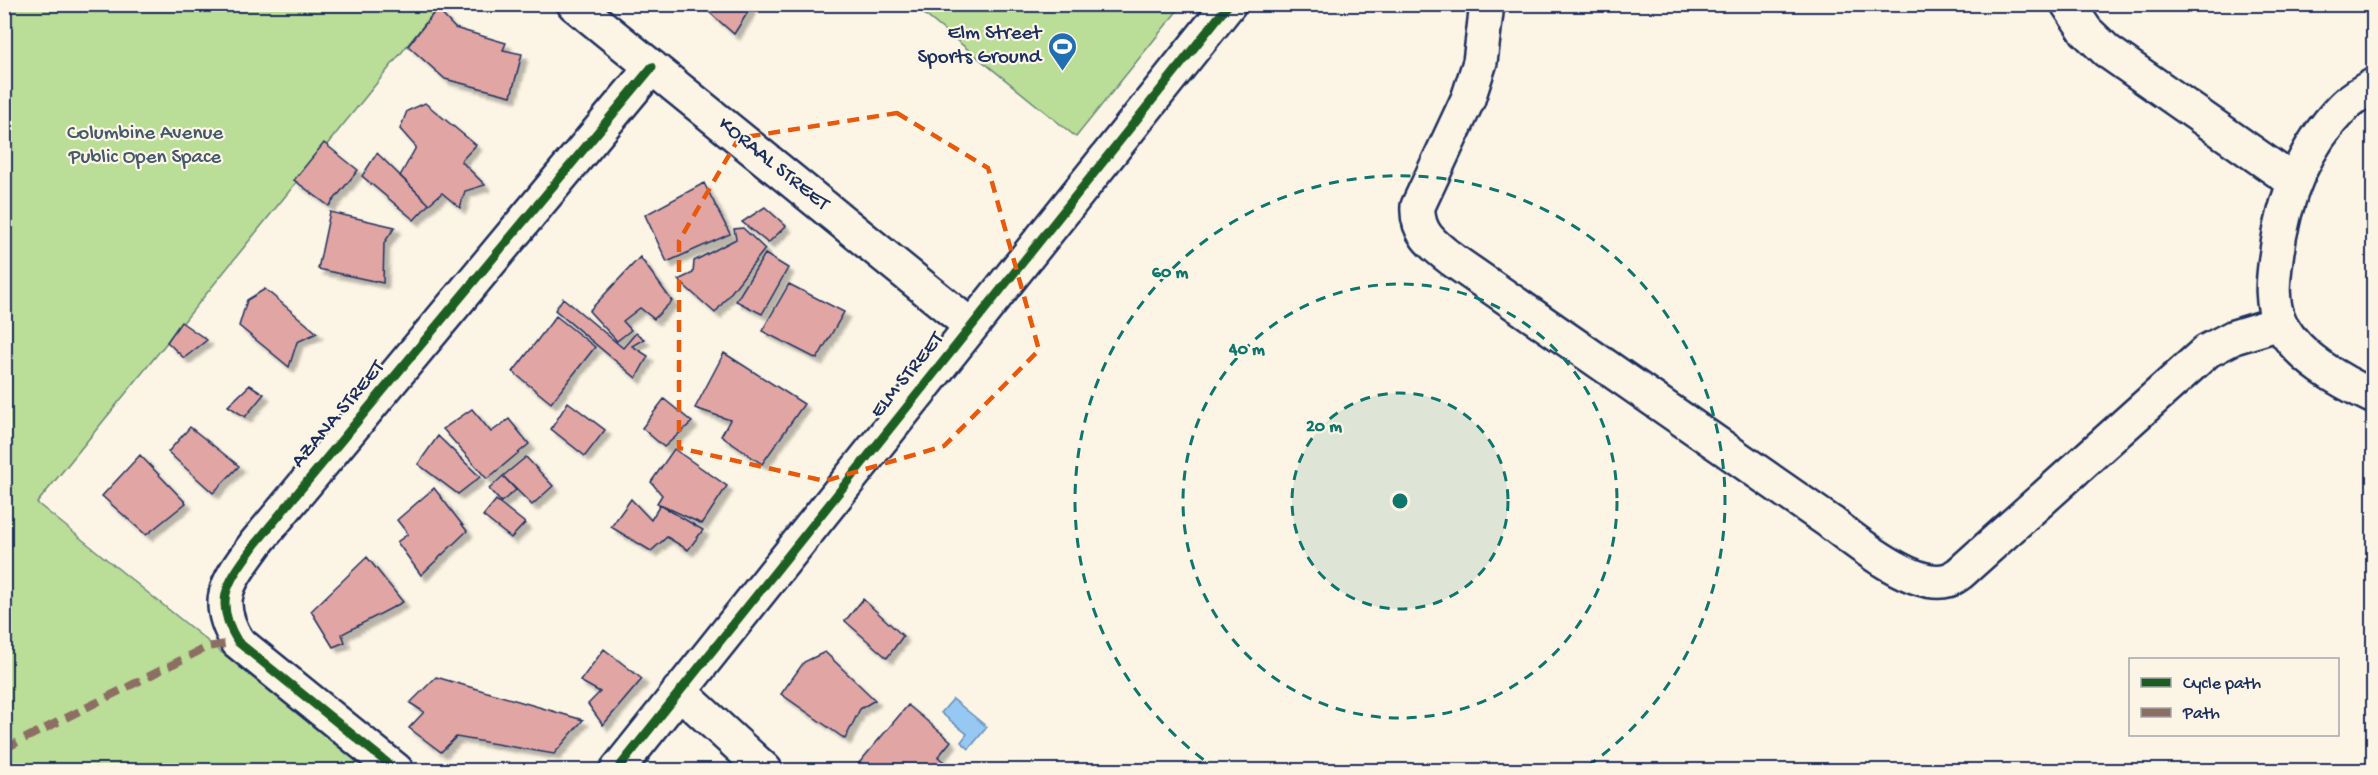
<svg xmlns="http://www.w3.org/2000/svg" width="2378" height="775" viewBox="0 0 2378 775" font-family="'Gochi Hand',sans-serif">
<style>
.green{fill:#badd97;stroke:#6a867a;stroke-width:1.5}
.water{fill:#95c9f3;stroke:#648bb7;stroke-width:1.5}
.building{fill:#e1a6a4;stroke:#1b2f5e;stroke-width:1.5;filter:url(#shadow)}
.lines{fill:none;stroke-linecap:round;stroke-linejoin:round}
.minor-casing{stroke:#1b2f5e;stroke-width:38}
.minor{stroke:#fcf5e5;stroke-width:33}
.quiet{stroke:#8d6e63;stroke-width:8;stroke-dasharray:15 8;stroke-linecap:butt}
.cycleway-casing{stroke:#fcf5e5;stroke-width:13}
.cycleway{stroke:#1b5e20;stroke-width:9}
.marked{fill:none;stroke:#e8590c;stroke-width:4.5;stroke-dasharray:12 8;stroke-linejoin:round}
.ring{fill:none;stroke:#0f766e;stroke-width:3;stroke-dasharray:10 8}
.labels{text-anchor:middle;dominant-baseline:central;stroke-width:4.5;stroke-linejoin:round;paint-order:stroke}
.poi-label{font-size:21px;fill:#1b2f5e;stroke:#fcf5e5;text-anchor:end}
.park-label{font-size:21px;fill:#435a6c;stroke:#fcf5e5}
.street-label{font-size:21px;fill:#1b2f5e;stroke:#fcf5e5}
.centre{fill:#0f766e;stroke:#fcf5e5;stroke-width:3}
.ring-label{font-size:18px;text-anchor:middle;font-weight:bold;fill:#0f766e;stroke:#fcf5e5;stroke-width:4.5;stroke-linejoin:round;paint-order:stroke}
</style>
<defs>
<filter id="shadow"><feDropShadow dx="5.5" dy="5.5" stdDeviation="1.5" flood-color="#0004"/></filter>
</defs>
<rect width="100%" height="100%" fill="#fcf5e5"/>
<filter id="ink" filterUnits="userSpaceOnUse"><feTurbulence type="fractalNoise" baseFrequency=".0167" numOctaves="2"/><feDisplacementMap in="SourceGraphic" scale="12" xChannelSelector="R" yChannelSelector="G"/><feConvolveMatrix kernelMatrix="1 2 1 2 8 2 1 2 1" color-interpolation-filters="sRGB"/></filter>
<g filter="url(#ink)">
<path class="green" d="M4,5H440L37,503L367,770H13L4,752Z
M913,5H1182L1076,137Z"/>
<path class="water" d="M953,699L987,727L969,749L961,742L967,734L941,713Z"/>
<path class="building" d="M718,4H753L734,34L710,13Z
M437,9L455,28L506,43L503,50L522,54L511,96L445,79L408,46Z
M425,103L476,145L461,161L485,185L465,191L460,208L442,193L429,204L400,176L416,147L400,129L407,111Z
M324,143L358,170L329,206L294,180Z
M377,153L429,204L414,220L362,176Z
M704,183L730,234L667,262L645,215Z
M765,207L786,226L768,243L742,222Z
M330,212L395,227L384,243L383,283L318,269Z
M743,228L765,249L715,313L678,280L693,273L694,261L736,239L734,229Z
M765,254L788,268L762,314L736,301Z
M640,257L672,301L654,319L640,308L623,321L631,330L617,341L589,311Z
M789,284L844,312L817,359L762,331Z
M265,289L317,333L297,342L289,367L239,326L247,300Z
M563,298L623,348L636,333L644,339L632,346L648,356L636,378L555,310Z
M556,316L595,347L551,403L513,372Z
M181,322L207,340L184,358L167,342Z
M724,353L804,404L762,464L721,436L730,420L695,408Z
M250,385L264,394L245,417L228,406Z
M664,399L692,422L664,447L642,428Z
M568,402L605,430L585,456L551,429Z
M472,409L491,432L509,419L529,444L487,479L443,429Z
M190,427L239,466L213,493L168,452Z
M438,436L480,477L458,494L418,464Z
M674,449L727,486L702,524L657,503L662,495L651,482Z
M140,455L186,503L146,535L102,496Z
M526,457L553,486L532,505L503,476Z
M503,476L516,490L501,502L489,489Z
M434,488L467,531L421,575L397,542L408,534L397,520Z
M631,499L651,520L660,505L703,530L688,550L667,537L651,551L611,527Z
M496,500L525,523L511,538L483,516Z
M367,557L403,602L342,634L345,642L333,647L311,611Z
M863,599L903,636L887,658L845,621Z
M604,649L642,679L603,725L588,704L600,692L580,681Z
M825,652L875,700L860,709L845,739L781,694L804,662Z
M436,677L583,720L554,754L456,737L441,752L409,728L424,712L410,703Z
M908,705L951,741L938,757L954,770H853Z"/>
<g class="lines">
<defs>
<path id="minor" d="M574,4L971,326
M1487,4L1480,62L1468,99L1418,206C1416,233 1433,245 1454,261L1830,522C1855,541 1914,590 1948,580C1952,579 1957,575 1960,573L2207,351L2234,337L2280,323
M2068,4L2086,31L2107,51L2294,182
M2374,85C2364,91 2352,98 2344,106C2303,147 2283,202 2276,258C2273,280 2270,304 2281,325C2300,359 2340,381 2374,397
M679,691L765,770
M396,770L238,642C211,598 230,580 256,543L652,67
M617,770L1229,4"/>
</defs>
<use href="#minor" class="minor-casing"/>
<use href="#minor" class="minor"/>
<path class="quiet" d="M4,749L207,647L238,642"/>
<defs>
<path id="cycleway" d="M396,770L238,642C211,598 230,580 256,543L652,67
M617,770L1229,4"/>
</defs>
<use href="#cycleway" class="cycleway-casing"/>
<use href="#cycleway" class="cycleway"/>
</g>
</g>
<path class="marked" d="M897,113L988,168L1039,350L944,446L825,481L679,448V241L739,138Z"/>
<circle cx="1400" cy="501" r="108" fill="#0f766e" fill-opacity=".12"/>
<g class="ring">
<circle cx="1400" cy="501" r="108"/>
<circle cx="1400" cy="501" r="217"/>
<path d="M1218 770A325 325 0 1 1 1582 770"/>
</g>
<defs>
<symbol id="stadium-pin" viewBox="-11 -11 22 30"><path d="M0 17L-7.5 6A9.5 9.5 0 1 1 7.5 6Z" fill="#1f6fb2" stroke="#fcf5e5"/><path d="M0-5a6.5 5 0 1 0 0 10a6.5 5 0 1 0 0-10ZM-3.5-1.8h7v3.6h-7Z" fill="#fff"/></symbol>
</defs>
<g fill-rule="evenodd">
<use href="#stadium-pin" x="1046" y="30" width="33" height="45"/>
</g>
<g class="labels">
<g class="poi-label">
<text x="1041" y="34">Elm Street<tspan x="1041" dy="24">Sports Ground</tspan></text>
</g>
<g class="park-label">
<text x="145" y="134">Columbine Avenue<tspan x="145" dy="24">Public Open Space</tspan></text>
</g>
<g class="street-label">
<text transform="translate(773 165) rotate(39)">KORAAL STREET</text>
<text transform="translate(908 376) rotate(-51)">ELM STREET</text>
<text transform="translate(339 415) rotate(-50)">AZANA STREET</text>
</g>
</g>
<circle cx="1400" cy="501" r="9" class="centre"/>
<g class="ring-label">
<text x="1170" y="277">60 m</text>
<text x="1247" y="354">40 m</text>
<text x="1324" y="431">20 m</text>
</g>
<rect width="2378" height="775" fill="none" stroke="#fcf5e5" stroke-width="24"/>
<rect x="12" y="12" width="2354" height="751" fill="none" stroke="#1b2f5e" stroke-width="2" filter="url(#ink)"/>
<rect x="2129" y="658" width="210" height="78" fill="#fcf5e5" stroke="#a2a6af" stroke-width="1.5"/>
<rect x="2141" y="678" width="30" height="9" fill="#1b5e20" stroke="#a2a6af" stroke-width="1.5"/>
<text x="2183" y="688" font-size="18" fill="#1b2f5e">Cycle path</text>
<rect x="2141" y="708" width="30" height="9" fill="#8d6e63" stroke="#a2a6af" stroke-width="1.5"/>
<text x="2183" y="718" font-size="18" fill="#1b2f5e">Path</text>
</svg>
